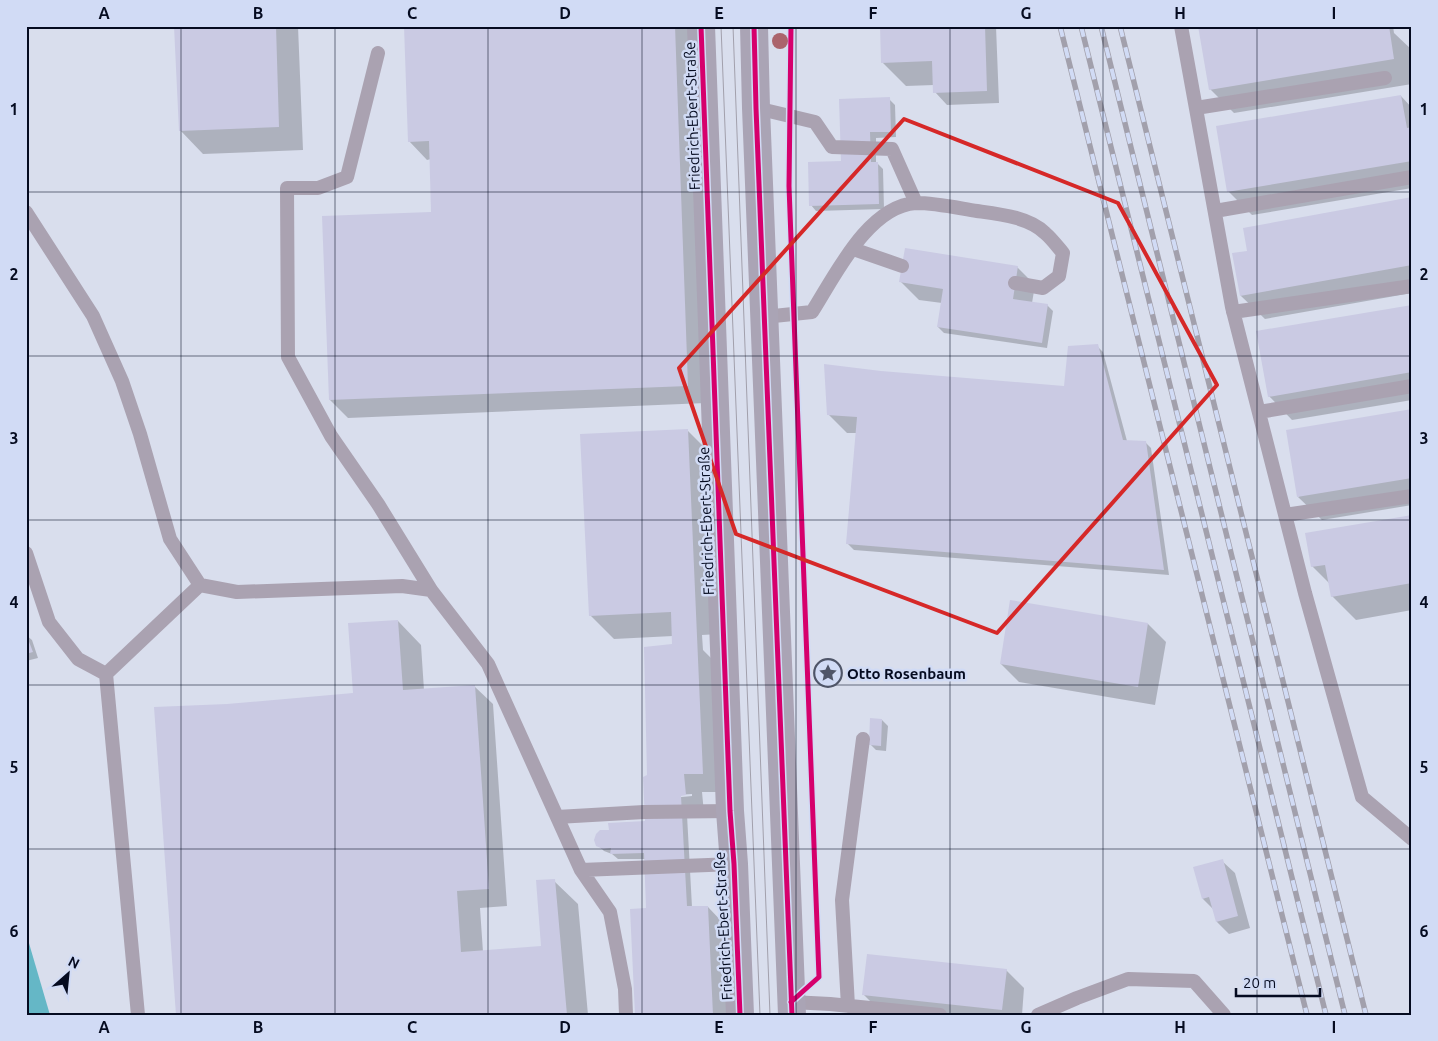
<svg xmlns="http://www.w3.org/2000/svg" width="1438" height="1041" viewBox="0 0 1438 1041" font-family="Ubuntu,sans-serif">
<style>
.water{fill:#65b7c6}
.shadow{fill:#0003;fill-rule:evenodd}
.building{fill:#cacae3}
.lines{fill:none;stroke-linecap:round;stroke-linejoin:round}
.lane{stroke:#aaa2b1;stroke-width:14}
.primary{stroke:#aaa4b5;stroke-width:28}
.tram{stroke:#a2a0ac;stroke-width:1}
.rail-casing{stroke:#a2a0ac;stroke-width:5.5}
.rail{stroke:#d1dbf5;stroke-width:4;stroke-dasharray:11;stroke-linecap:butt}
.cycleway-casing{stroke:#d1dbf5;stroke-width:8}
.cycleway{stroke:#d6006c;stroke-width:5}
.tree{fill:#ab646c}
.marked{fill:none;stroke:#d62828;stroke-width:4;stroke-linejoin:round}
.grid{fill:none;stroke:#050b20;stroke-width:1;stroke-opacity:0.55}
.labels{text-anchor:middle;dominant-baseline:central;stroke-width:5;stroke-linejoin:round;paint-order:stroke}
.street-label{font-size:15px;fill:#050b20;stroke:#d1dbf5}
.poi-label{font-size:15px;font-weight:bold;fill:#050b20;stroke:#d1dbf5;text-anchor:start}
.neatline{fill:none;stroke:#050b20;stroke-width:2}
.grid-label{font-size:16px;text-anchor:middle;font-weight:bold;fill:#050b20}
</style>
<rect width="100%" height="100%" fill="#d9deed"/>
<path class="water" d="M26,933L50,1015H26Z"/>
<path class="shadow" d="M176,26H298L303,150L203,154L180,130Z
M406,26H692L706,403L348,418L330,400L433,213L431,159L427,160L409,141Z
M881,26H996L999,103L947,105L935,92L934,85L906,86L882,62Z
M1199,26H1393L1394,33L1412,50V84L1234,113L1210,89Z
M1401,96L1412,108V188L1252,215L1228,191Z
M889,99L895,105L896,137L876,138V162L883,169L884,209L816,211L811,205Z
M1412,199V293L1265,319L1241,296L1234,254L1249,252Z
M1017,267L1035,285L1032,303L1047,305L1053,311L1047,348L944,333L938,327L942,303L919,300L901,282Z
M1412,306V400L1292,420L1269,396Z
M1097,346L1103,352L1127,441L1145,442L1151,448L1169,575L854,550L848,544L857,433H847L828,414L881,372L1065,388Z
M1412,410V505L1322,520L1298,497Z
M687,430L711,454L719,634L702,635L703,650L715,662L720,792H702L704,813L687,815L692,907H708L726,926L730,1015H636L649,910L646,859H618L612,854L604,851L598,845L610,831L646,822L648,776L676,645L673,636L614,639L590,615ZM692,794V796L661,799V796Z
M1412,516V610L1356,620L1332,596L1330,584L1312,566Z
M398,621L421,645L424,690L474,686L493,704L507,906L480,908L483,952L543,947L554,881L578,904L588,1015H177L227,705L354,694Z
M1148,624L1166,642L1155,705L1019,682L1001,664Z
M26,635L32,640L38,658L26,661Z
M882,720L888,726L886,751L876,750L870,744Z
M1222,861L1235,873L1250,928L1229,934L1217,922L1213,909L1203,899L1195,868Z
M1006,970L1024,988L1022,1015H900L882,1013L864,995Z"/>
<path class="building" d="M174,26H276L279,127L179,131Z
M404,26H675L688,386L329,400L322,216L431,212L429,141L408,142Z
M880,26H985L987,91L933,93L932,61L881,63Z
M1198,26H1389L1394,59L1209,90Z
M1401,95L1407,128L1412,127V161L1227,192L1216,126Z
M890,97L891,132H870L871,162H878L879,204L809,206L808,162L841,161L839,99Z
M1412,197V265L1240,296L1232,253L1247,251L1243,228Z
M905,248L1018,266L1013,299L1048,304L1042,343L937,327L943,289L899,282Z
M1412,305V372L1268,397L1256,331Z
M1098,344L1123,440L1146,441L1164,570L846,544L857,417L827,415L824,364L881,371L1064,386L1068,346Z
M1412,409V478L1297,497L1286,430Z
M688,429L703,774H684L686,795L681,796L687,906H708L713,1015H635L630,909L646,908L644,853L610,854L611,848L603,849L596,846L594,840L596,834L600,830H609L608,823L645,821L643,777L647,775L644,647L672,644L671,612L589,616L580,434Z
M1412,515V583L1331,597L1325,565L1311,567L1305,533Z
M1010,600L1148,623L1138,687L1000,664Z
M398,620L403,690L475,685L489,889L457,891L461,952L541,946L536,880L555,879L567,1015H176L154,707L227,704L353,693L348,623Z
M26,634L33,652L26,654Z
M870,718L882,719L881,746L869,745Z
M1223,859L1238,916L1216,922L1209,897L1202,899L1193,867Z
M867,954L1007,969L1002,1010L862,995Z"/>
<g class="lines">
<path class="lane" d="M1181,26L1232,307L1305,593L1362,797L1412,839
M378,53L347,177L318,188H287L288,357L331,436L378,504L431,590
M756,108L815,122L832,147L892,149L916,203
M1196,108L1385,78
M1215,211L1412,177
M26,212L93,316L122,381L140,434L170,539L200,585L237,592L402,586L431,590L488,664L581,870L610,912L625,989L626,1015
M853,249L902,266
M1233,312L1412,286
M764,317L812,312C835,276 868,206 916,203C936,203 958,208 977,211C999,214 1029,217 1045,233C1052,239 1057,246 1063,253L1059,276L1043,288L1015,283
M1259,412L1412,386
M1285,515L1412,496
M26,553L49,622L78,659L106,674
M557,817L644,812L730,811
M581,870L734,864
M791,1002L830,1004L940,1015
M848,1006L842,900L863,739
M138,1015L106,674L200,585
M1038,1015L1077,998L1128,979L1194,981L1224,1015"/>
<path class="primary" d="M701,26L730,811L734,864L740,1015
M754,26L756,108L792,1015"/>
<path class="tram" d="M721,26L760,1015
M733,26L770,1015"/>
<defs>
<path id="rail" d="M1060,26L1307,1015
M1081,26L1326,1015
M1101,26L1345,1015
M1120,26L1366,1015"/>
</defs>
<use href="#rail" class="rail-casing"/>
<use href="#rail" class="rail"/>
<defs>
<path id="cycleway" d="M701,26L730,811L734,864L740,1015
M754,26L756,108L792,1015
M791,26L789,186L819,977L791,1002"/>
</defs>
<use href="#cycleway" class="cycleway-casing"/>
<use href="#cycleway" class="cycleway"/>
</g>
<circle class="tree" cx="780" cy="41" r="8"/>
<path class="marked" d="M904,119L1118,203L1217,385L997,633L736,534L679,368Z"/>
<path class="grid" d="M181,26V1015M335,26V1015M488,26V1015M642,26V1015M796,26V1015M950,26V1015M1103,26V1015M1257,26V1015M26,192H1412M26,356H1412M26,520H1412M26,685H1412M26,849H1412"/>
<defs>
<symbol id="sight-ring" viewBox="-11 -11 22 22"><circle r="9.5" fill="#d1dbf5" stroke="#4f5568" stroke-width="1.5"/><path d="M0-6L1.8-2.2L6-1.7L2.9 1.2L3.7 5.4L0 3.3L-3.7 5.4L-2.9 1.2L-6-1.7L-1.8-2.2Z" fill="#4f5568"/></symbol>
</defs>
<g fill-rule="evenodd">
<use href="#sight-ring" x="812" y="657" width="32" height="32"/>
</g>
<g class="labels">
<g class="street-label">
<text transform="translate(692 116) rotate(-92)">Friedrich-Ebert-Straße</text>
<text transform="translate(706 521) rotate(-92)">Friedrich-Ebert-Straße</text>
<text transform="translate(723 926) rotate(-93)">Friedrich-Ebert-Straße</text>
</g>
<g class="poi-label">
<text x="847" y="673">Otto Rosenbaum</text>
</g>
</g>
<rect width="1438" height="1041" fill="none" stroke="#d1dbf5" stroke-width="55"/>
<g transform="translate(68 974) rotate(27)" stroke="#d1dbf5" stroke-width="4" paint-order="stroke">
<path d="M0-4L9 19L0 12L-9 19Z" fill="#050b20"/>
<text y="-8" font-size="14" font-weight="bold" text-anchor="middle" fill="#050b20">N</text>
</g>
<path d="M1236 988v8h84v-8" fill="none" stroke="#050b20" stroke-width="2.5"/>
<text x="1243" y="988" font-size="15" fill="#050b20" stroke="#d1dbf5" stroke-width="4" paint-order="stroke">20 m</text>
<rect x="28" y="28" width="1382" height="986" class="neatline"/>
<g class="grid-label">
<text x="104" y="19">A</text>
<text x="258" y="19">B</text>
<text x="412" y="19">C</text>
<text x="565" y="19">D</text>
<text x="719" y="19">E</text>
<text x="873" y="19">F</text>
<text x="1026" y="19">G</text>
<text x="1180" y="19">H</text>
<text x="1334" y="19">I</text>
<text x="14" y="115">1</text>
<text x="1424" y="115">1</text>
<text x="14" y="280">2</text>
<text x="1424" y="280">2</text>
<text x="14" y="444">3</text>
<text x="1424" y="444">3</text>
<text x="14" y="608">4</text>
<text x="1424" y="608">4</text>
<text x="14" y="773">5</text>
<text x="1424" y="773">5</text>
<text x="14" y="937">6</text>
<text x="1424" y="937">6</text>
<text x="104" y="1033">A</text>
<text x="258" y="1033">B</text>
<text x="412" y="1033">C</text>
<text x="565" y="1033">D</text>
<text x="719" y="1033">E</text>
<text x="873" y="1033">F</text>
<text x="1026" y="1033">G</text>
<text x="1180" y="1033">H</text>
<text x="1334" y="1033">I</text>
</g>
</svg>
